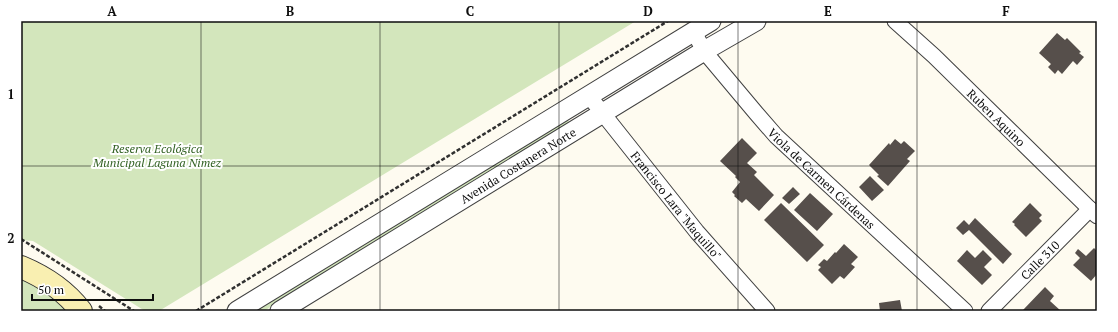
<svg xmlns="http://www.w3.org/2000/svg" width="1118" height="332" viewBox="0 0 1118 332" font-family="'PT Serif',serif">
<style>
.green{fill:#d3e6bc}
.building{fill:#564f4b}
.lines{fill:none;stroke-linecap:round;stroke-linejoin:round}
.minor-casing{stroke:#414141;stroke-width:17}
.tertiary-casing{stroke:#414141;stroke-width:21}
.secondary-casing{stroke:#303030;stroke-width:24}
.path{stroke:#303030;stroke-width:2.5;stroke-dasharray:4 2;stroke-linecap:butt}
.minor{stroke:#fff;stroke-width:15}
.tertiary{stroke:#fff;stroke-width:19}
.secondary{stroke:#f9efb1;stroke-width:22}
.grid{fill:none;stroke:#0e0e0e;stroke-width:1;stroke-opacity:0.55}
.labels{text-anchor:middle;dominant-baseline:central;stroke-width:4;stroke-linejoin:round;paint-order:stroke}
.street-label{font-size:12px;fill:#0e0e0e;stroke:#fff}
.park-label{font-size:12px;font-style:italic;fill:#326123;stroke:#fff}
.neatline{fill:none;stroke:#0e0e0e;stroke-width:1.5}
.grid-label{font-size:13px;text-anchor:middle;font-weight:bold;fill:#0e0e0e}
</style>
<rect width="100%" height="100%" fill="#fefbf0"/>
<path class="green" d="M21,21H636L159,311H145L33,241L21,240Z
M567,120L569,122L566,127L264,311H251Z
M21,277L42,288L69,311H21Z"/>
<path class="building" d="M1057,33L1065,40L1067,38L1081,52L1079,53L1084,57L1077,65L1073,61L1062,74L1058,70L1055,74L1048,67L1051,64L1039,53Z
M742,138L757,153L747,163L757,172L754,175L774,195L759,211L746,199L742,203L734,196L735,195L732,192L740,182L735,177L736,176L720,161Z
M895,139L901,144L904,141L915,151L907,159L910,161L888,186L877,176L879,175L869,165L889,143L890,145Z
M870,176L884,190L872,201L859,187Z
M793,187L800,194L789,204L782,198Z
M810,193L833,214L817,231L794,210Z
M781,203L824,245L807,262L764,220Z
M1030,203L1042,215L1039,218L1042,221L1026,237L1014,225L1015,224L1012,222Z
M975,218L1012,254L1003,264L969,230L963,235L956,228L964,220L969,225Z
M844,244L858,257L851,264L855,267L844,279L840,276L832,284L818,270L821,267L818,265L824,259L827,261L835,252L836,253Z
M1094,248L1097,251V271L1096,273L1097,274L1091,281L1073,265L1080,258L1075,253L1078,249L1086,256Z
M967,250L975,258L983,250L992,259L984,267L992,275L982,285L957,261Z
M1045,287L1054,296L1050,301L1061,311H1024L1023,310Z
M900,300L902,311H880L879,303Z"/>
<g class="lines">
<defs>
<g id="minor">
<path id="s1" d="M895,21L934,56L1097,216"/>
<path id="s2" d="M694,32L704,51L756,113L776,136L965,311"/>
<path id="s3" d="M589,96L697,232L767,311"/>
<path id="s4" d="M989,311L1090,209"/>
</g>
<g id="tertiary">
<path d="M237,311L711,21"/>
<path id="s5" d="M280,311L704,51L756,21"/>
</g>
<path id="secondary" d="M21,267C45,277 65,290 81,311"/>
</defs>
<use href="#minor" class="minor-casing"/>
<use href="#tertiary" class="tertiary-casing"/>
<use href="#secondary" class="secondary-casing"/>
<path class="path" d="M21,239L134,311
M99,306L105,311
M196,311L668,21"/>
<use href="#minor" class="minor"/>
<use href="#tertiary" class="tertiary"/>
<use href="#secondary" class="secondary"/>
</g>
<path class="grid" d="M201,21V311M380,21V311M559,21V311M738,21V311M917,21V311M21,166H1097"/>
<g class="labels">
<g class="street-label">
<text stroke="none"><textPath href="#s1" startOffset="140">Ruben Aquino</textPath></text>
<text stroke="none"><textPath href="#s5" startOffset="279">Avenida Costanera Norte</textPath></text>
<text stroke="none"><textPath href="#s2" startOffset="195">Viola de Carmen Cárdenas</textPath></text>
<text stroke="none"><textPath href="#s3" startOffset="140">Francisco Lara "Maquillo"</textPath></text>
<text stroke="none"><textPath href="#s4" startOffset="72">Calle 310</textPath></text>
</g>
<g class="park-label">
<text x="157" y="148">Reserva Ecológica<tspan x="157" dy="14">Municipal Laguna Nimez</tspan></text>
</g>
</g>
<rect width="1118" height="332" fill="none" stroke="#ffffff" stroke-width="44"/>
<path d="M32 294v6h121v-6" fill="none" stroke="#0e0e0e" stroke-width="2"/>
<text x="38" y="294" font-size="12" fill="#0e0e0e" stroke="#ffffff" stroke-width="3" paint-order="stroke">50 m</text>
<rect x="22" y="22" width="1074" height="288" class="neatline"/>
<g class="grid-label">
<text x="112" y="16">A</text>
<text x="290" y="16">B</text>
<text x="470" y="16">C</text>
<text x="648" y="16">D</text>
<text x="828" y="16">E</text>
<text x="1006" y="16">F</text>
<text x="11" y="99">1</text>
<text x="11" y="243">2</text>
</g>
</svg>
